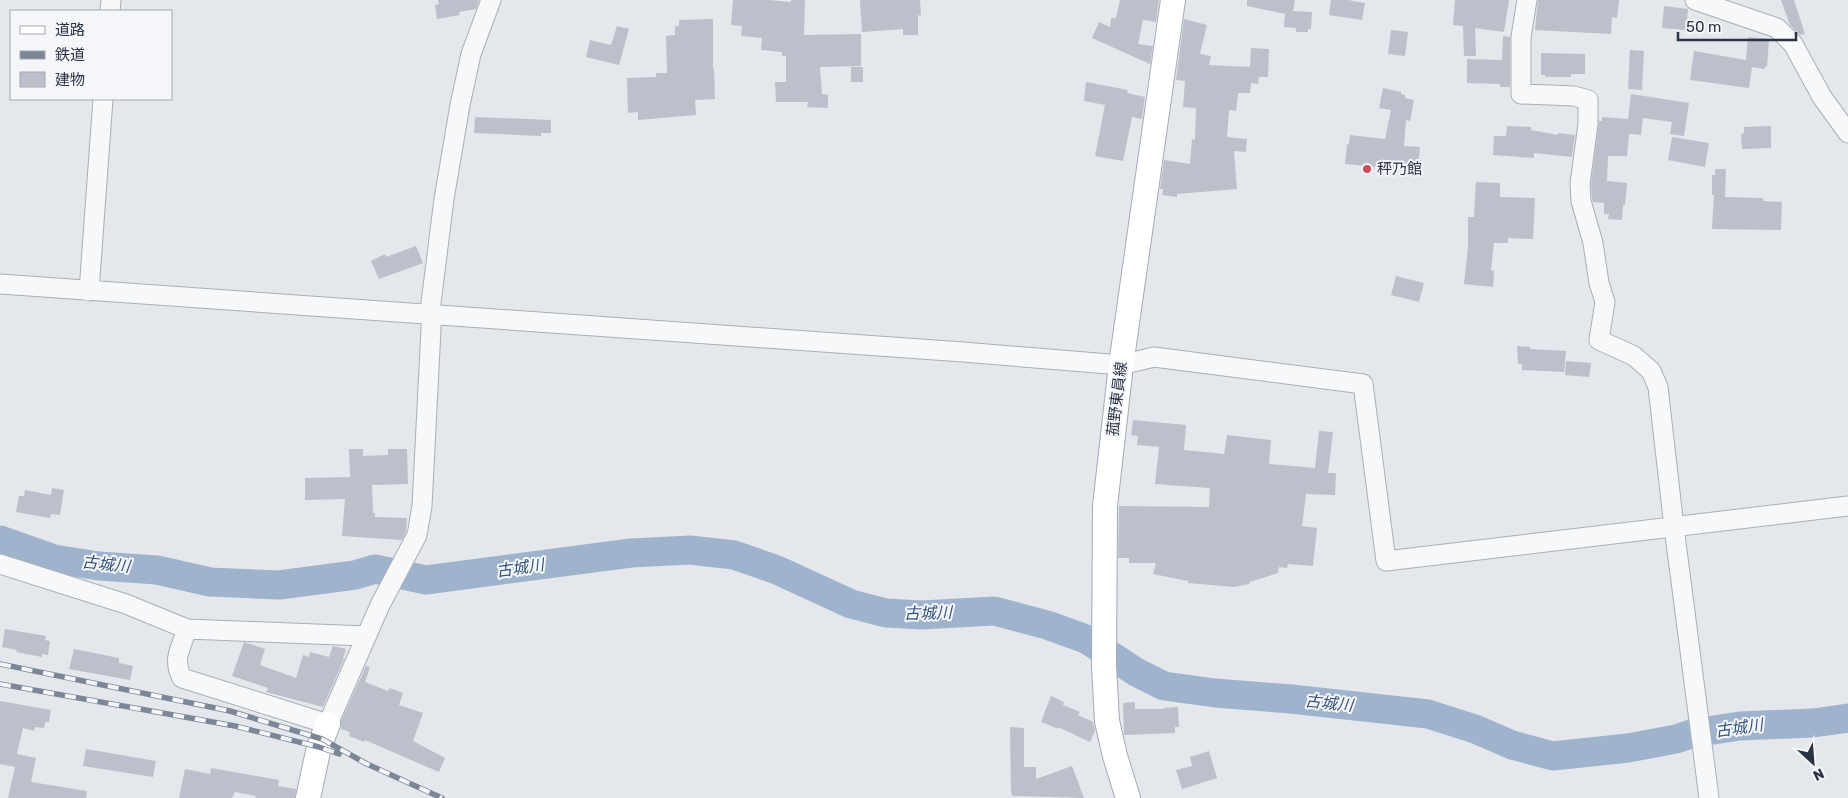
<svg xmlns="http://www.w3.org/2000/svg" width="1848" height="798" viewBox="0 0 1848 798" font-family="Rubik,'Noto Sans JP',sans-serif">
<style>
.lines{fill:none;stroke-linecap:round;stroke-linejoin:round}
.river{stroke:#9fb4cc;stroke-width:29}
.building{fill:#bbc0ca}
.minor-casing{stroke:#a9aeb7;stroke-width:21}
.major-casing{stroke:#a3abb8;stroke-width:26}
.minor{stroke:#f7f8fa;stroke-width:19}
.major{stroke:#fff;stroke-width:24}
.rail-casing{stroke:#7d8696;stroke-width:5.5}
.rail{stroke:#f4f6f9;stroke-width:4;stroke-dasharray:11;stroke-linecap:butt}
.poi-dot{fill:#d1495b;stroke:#f4f6f9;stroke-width:2}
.labels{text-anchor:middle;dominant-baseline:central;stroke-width:4;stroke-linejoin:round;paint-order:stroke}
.poi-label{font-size:15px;fill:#2b3445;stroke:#f4f6f9;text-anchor:start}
.street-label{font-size:15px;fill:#2b3445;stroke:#f4f6f9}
.water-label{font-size:16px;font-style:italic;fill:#34527a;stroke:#f4f6f9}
</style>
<rect width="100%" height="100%" fill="#e4e7ec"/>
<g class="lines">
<path class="river" d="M0,540L54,559L99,566L157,570L210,582L279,585L355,575L375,569L426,580L631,553L690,550L734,555L777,570L851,604L886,613L922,615L994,611L1047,625L1086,639L1136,672L1164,686L1215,693L1291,699L1428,714L1475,729L1512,745L1553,756L1628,748L1676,739L1694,733L1740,726L1813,723L1848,718"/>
</g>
<path class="building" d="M438,0H479L476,9L459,12L460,15L437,19L435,5L439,4Z
M733,0H769L791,2V0H805L804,35L861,34V66L820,67L822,94L828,95V108L807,107L808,102H776L775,82H786V56H782V52L761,50L762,38L741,36L742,26L731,25Z
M860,0H920L921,16L918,15V35H903V29L862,32Z
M1120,0H1159L1156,22L1143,20L1138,44L1153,46L1150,64L1092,38L1099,22L1110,27L1111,18H1116Z
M1247,0H1295L1293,11L1312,12L1311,29H1308V32H1296V28L1284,27L1285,14L1247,6Z
M1331,0H1348L1365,3L1362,20L1329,15Z
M1455,0H1509L1504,32L1475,28L1476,56H1464L1463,26L1453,25Z
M1538,0H1619L1617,18L1612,17L1611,34L1535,30Z
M1781,0H1794L1805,34L1800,35L1790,25Z
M1664,6L1688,9L1686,30L1662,28Z
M713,19V68L714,69L715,99L695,100L696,115L638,120V112L628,113L627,78L656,77V73H667L666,36L675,35V26H679V20Z
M1184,19L1207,25L1200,54L1211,56L1209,65L1250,67L1251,48L1269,49L1268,77H1259L1258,84L1251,83L1250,93H1238L1236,111L1229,110L1227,137L1247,139L1246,152L1234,151L1237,189L1177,194V197L1162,195L1163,189H1160L1164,160L1190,164L1192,139L1195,140L1196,108L1183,107L1185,81L1176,80Z
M617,26L629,29L619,65L586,57L590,40L611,45Z
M1391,30L1408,32L1405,56L1388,54Z
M1503,36L1510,37V87H1500V84L1467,83V59L1502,60Z
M1748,37L1769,39L1767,67L1765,66V69L1752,67L1749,88L1690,80L1694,51L1746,60Z
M1630,50L1644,51L1642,90L1628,89Z
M1541,53L1585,54V74H1571V77H1545V75H1541Z
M851,67H863V82H851Z
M1086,82L1128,90L1127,93L1145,97L1142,119L1132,117L1123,161L1095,156L1105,105L1084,101Z
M1383,88L1401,92V94L1405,95V98L1414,100L1410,121L1406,120L1404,146L1420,147L1418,171L1345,164L1347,144L1349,145L1350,135L1385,139L1391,110L1379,108Z
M1631,94L1689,103L1684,136L1670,134L1672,122L1643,118L1641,135L1629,134L1627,156H1608L1607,181L1627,183L1625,205H1623L1622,220L1608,219L1609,214H1604V203L1593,202L1592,199L1591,184L1599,121H1602V117L1628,119Z
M475,117L551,120V133H541V136L474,133Z
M1507,126L1531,127V130L1558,135V133L1575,135L1572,157L1534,153V158L1493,155L1494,136H1506Z
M1771,126V148L1742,149L1741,134L1744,133V127Z
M1672,137L1709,143L1705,167L1668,160Z
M1715,169H1726L1725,197L1763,198V201L1782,202L1781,230L1712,229L1714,195H1712V175H1715Z
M1476,182L1500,183V197L1535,198L1533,239L1508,238V243H1494L1491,270L1494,271L1493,287L1464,284L1468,247V217H1474Z
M416,246L423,263L379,279L371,261L385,254L386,257Z
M1396,276L1424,283L1419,302L1391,295Z
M1517,346L1530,347V349L1566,351L1564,372L1522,370V364H1518Z
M1566,361L1591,363L1589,377L1565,375Z
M1133,420L1186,425L1184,450L1224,454L1227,435L1271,440L1269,464L1315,468L1319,431L1333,432L1328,473H1336L1335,495L1306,494L1302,526L1317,528L1313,566L1288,564L1287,568L1279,567L1278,573L1250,582L1249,584L1234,587L1188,583V581L1153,574L1156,563H1129V558H1118L1119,506L1209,507L1210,488L1155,484L1159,447L1137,445L1138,436L1131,435Z
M349,449H363V456L388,455V449H407L408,484L372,485L373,513H375V517L407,518L406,532L402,540L342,536L345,499L305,500V478L350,477Z
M52,488L64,490L60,515L51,514L50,518L16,512L19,496H24L25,490L51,495Z
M5,629L46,636L45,640L50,641L48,655L42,654V657L16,652L17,650L2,647Z
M244,642L265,649L260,665L296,678L303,655L309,657L310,652L329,657L333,646L346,649L343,659H344L323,707L266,692L268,688L232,676Z
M74,649L119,658V663L133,666L130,680L69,669Z
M366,666L370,667L365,682L388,691L390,688L403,693L399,705L423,713L413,741L445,758L439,772L365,740L364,742L349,736L350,732L341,729V721Z
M1051,696L1064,702L1063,705L1080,712L1078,715L1093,722L1095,731L1090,742L1058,727L1059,729L1041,722Z
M0,701L51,710L49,722H45L44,728L35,727L34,731L23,728L17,754L36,758L31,782L87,791L86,798H8L15,767L0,764Z
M1135,702V709H1163V708L1178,707L1179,727H1175V733L1124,735L1123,703Z
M1010,727L1024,728V767H1036V779L1072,766L1084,798L1012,796V794H1011Z
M86,749L156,761L153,777L83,766Z
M1209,751L1217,778L1182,789L1176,770L1192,766L1190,757Z
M211,768L279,780L278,786L296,789L295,798H255L256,796L235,792L232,798H179L185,769L210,774Z"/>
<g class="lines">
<defs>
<path id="minor" d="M1527,0L1521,37V94L1574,96L1588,100V124L1580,184L1581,201L1593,243L1599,283L1605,302L1599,340L1634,356L1651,371L1658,387L1674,527L1709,798
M1695,0L1777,28L1793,44L1822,97L1848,133
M110,11L111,0
M0,284L963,352L1121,365L1154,357L1363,384L1386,561L1848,506
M89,291L103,99
M0,564L126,604L187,629L366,636
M187,629C181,648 172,659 182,678L328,724L380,605L417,535L422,506L431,329V303L444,199L460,105L471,54L491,0"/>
<path id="major" d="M308,798L319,747L328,724
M1128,798L1115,756L1107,721L1104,666L1105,506L1121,365L1173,0"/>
</defs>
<use href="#minor" class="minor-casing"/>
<use href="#major" class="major-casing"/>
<use href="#minor" class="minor"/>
<use href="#major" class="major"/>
<defs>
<path id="rail" d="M0,664L230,711L322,739L367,764L442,798
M0,684L235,726L319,747L339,754"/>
</defs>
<use href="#rail" class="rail-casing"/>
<use href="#rail" class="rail"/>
</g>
<circle class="poi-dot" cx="1367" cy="169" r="5"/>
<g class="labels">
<g class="poi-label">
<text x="1377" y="169">秤乃館</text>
</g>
<g class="street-label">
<text transform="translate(1117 399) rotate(-83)">菰野東員線</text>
</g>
<g class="water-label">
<text transform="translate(106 564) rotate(6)">古城川</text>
<text transform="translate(520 568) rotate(-8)">古城川</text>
<text transform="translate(928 613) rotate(-1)">古城川</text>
<text transform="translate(1329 703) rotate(6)">古城川</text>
<text transform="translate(1739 728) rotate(-8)">古城川</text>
</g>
</g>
<rect x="10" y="10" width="162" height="90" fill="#f4f6f9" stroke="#a4a8b1"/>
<rect x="20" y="26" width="25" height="8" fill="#ffffff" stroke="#a4a8b1"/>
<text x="55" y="35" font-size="15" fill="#2b3445">道路</text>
<rect x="20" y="51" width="25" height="8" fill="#7d8696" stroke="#a4a8b1"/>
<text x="55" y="60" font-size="15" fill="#2b3445">鉄道</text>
<rect x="20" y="72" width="25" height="15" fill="#bbc0ca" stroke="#a4a8b1"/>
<text x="55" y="85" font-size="15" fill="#2b3445">建物</text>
<g transform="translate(1813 763) rotate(154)" stroke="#f4f6f9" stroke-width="4" paint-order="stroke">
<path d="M0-4L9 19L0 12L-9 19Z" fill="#2b3445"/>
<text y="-8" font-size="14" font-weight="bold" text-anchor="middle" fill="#2b3445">N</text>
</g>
<path d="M1678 32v8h118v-8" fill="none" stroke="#2b3445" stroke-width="2.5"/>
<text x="1686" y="32" font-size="15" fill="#2b3445" stroke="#f4f6f9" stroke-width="4" paint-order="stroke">50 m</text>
</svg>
